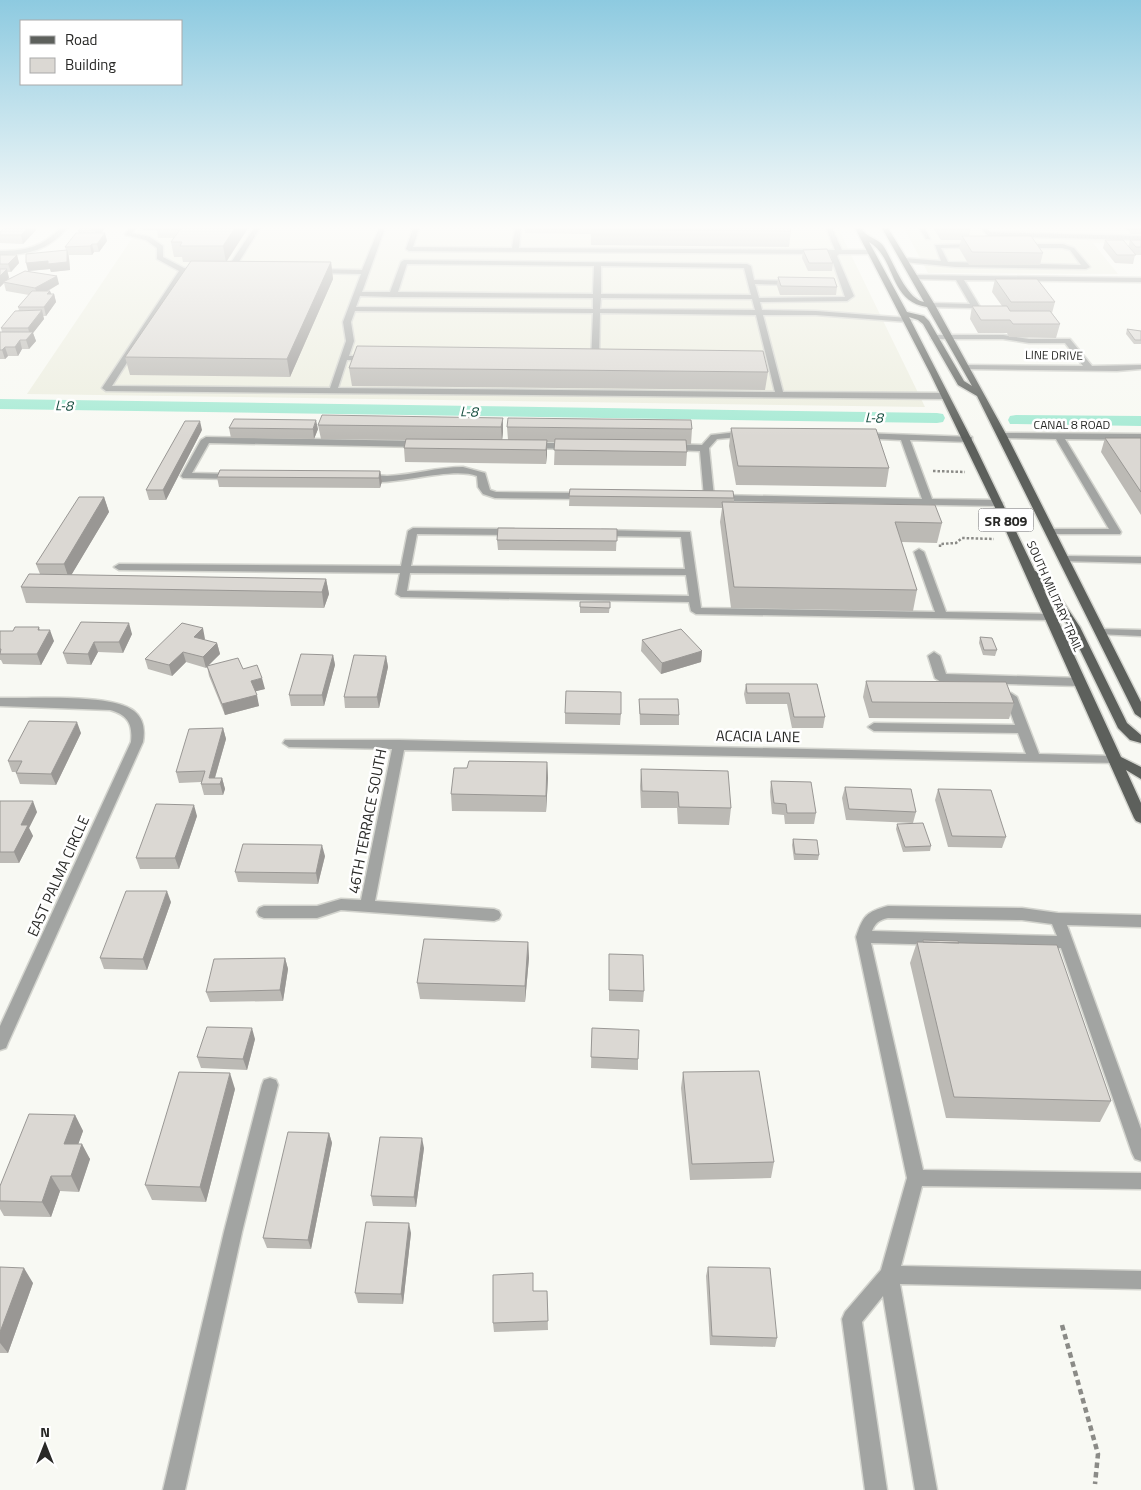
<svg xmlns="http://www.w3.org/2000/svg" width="1141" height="1490" viewBox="0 0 1141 1490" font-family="'Titillium Web',sans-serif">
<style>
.built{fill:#edeee0}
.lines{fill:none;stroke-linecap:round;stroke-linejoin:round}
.canal{fill:#a6ead4;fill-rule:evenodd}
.minor-casing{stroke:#d3d4ce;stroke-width:3}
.major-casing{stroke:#d3d4ce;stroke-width:3}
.path-far1{stroke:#8b8b87;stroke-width:2.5;stroke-dasharray:2.5 2;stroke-linecap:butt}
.path{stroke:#8b8b87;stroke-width:4.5;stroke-dasharray:5.5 4;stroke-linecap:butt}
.minor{fill:#a2a4a2;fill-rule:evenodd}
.major{fill:#5d605c;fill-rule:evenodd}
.wall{fill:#bcbab5}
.shaded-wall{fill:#999794}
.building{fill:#dbd8d3;stroke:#999794}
.labels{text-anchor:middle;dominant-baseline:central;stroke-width:5;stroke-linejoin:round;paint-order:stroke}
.far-street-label{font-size:12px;fill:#292927;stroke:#fff}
.far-water-label{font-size:14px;font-style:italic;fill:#164e3f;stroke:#fff}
.shield{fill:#fff;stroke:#696968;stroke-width:1}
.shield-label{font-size:14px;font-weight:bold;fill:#292927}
.street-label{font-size:15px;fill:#292927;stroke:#fff}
</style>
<rect width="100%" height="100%" fill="#f8f9f3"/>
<path class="built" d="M139,228H838L925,407L27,394Z
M904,228H1141V244L1093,243L1118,274L928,273Z"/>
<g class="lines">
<path class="canal" d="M0,399L937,413L943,414L945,418L943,422L937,423L0,409Z
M1016,415L1141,416V426L1010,424L1008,420L1010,416Z"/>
<defs>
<path id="minor" d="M60,228H67C49,250 28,255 0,255V251C25,251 43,247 60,228Z
M130,228H136L132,233L150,237L163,246V257L184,268L195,270L185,272L112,386L330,388L346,341L343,322L361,274L315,273L311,271L315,269L362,270L379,228H385L362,292H390L401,262L404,260L747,264L751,266L754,280L794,281L798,283L794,285L755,284L759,298L845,297L830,254L409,251L406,249L413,228H419L413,247L512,248L515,228H521L519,248L835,250L826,228H832L842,250H871L874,252L871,254H839L837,256L854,296L847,301L760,302L762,310L816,311L908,318L912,320L908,322L816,315H763L783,392L945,393L949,396L945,399L106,391L102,388L179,271L157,259V248L146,240L126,235L125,234ZM407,264L594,266L593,294L398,292ZM601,266L744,268L751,295L601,294ZM360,296L393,297L593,298V309L356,307ZM601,298L752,299L755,310L600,309ZM355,311L593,313L591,361L595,363L599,361L600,313L756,315L775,392L338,388L347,360H369L373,358L369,356H349L354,341L351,322Z
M254,228H260L235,268L239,270L235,272L228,271L226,270Z
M919,228H925L930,239H926Z
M981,228H987L990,232L1141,236V240L988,236Z
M975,244L977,245V247L941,248L948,262L1081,265L1070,250L1062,248H1022L1019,246L1022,244H1063L1074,248L1090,267L1086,269L956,267L904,262L901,260L904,258L941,261L935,245Z
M912,275L1141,278V282L964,280L983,312L979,314L973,308L928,307V303H931L970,304L956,280L915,279L911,277Z
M931,335H1003L1029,339H1070L1092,366L1141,365V369L1117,371L966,369L962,367L963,365L1083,366L1065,343H1029L1003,339H931Z
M746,431L750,434L749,436L717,439L709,448L714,497L709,500L704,497L700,451L671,450L666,447L671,444L702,445L711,435Z
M861,433L972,437V441L969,442L910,440L932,499L998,500L1003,503L998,506L718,501L713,498L718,495L922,499L901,440L858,438V434Z
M1003,433L1141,434V440L1065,439L1121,532L1120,534H1046V530L1050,529H1109L1056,439L1000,438V434Z
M206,437L421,441L426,444L421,447L209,443L192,473L232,474L235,475V479L183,478L181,476L201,440Z
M531,443H571L576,446L571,449L528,448L526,446Z
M463,467L485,473L490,490L496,492L586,493L591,496L586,499L495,498L483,494L478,487L477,476C448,465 377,492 360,478C367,473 379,476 387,476C413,475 437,467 463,467Z
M413,528L514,529L519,532L514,535L417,534L411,566L685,569L681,537L602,536L597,533L602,530L690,532L701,608L935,612L914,552L919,549L924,552L946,612L1051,614L1057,617L1051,620L696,614L691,611L689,602L401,597L396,594L400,573L119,570L114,567L119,564L401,566L408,531ZM410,573L686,575L689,596L407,591Z
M1064,556L1141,557V563L1060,561L1059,559L1060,557Z
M1101,629L1141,630V636L1097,634L1095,632Z
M934,652L940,656L946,674L1080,678L1086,682L1080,686L941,682L935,678L928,656Z
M1011,693L1017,697L1039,754L1115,756L1119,757L1121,760L1119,763L404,750L375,901L494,909L499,911L501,915L499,919L494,921L341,910L317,918H264L259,916L257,912L259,908L264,906H317L341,899L361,900L392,749L289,747L283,743L285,740H399L1026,754L1018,733L874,731L868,727L874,723L1015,725L1005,697Z
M0,698C30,699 111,693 134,711C144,719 145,730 143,742L8,1043L6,1048L0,1050V1026L131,742C133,724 128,715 110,710L0,706Z
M888,906L1022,908L1058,913L1141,915V927L1067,925L1141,1129V1161L1135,1159L1132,1153L1061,948L871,943L923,1170L1141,1173V1189L922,1186L901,1266L1141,1271V1289L900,1284L937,1490H915L883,1296L862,1322L887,1490H865L842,1319L845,1312L881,1270L907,1178L856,937C863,916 866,912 888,906ZM888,918L1022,920L1052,924L1057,936L872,931C875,923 879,920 888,918Z
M270,1078L276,1080L278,1085L242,1232L185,1490H163L224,1232L262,1085L264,1080Z"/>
<path id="major" d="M855,228H861C866,238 879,238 884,247C894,263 906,299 924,302L882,228H888L935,305L1007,436L1141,702V718L1135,714L977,396L958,385L923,324L918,320L909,317L975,446L1035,571L1040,572L1054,588L1080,627L1127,723L1141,735V743L1130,740L1118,728L1069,627L1044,590L1121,757L1141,767V779L1126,770L1141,803V823L1136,821L1134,818L1001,520L930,373ZM869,242C897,259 888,301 927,307L972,386L964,381L929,321L924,316L907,312Z"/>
</defs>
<use href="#minor" class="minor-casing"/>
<use href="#major" class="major-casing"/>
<path class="path-far1" d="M933,471L965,472
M940,547V544L956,543L962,538L994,539"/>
<path class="path" d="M1062,1325L1098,1454L1095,1484"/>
<use href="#minor" class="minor"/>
<use href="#major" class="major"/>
</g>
<path class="wall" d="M80,228H105L101,233L107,241L99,252H94L92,255H69V258L70,270L51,272L50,269L29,271L59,284L48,291H50L51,294H54L56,302L46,316H43L44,319L33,333L36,341L29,349H22L18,356H8L5,359H0V332H2L1,328L19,310L18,307L29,295L6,291L4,283L0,287V255H17L19,263L11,272H7L9,278L6,281L28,271L66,250L65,247L79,233L78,231Z
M142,228H248L227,261L331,262L333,279L290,377L130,375L125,357L191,262H183L182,257H174L171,242L173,238H158L157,230H143Z
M525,228H790L791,231L789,247L591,245V234L525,233Z
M933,228H971L969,236L1043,253L1040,265H969L959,248L961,240H941Z
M1126,228H1141V234H1131Z
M36,230L23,244L0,243V232Z
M1105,240L1128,247L1130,240H1141V255H1135L1133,264L1115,263L1103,248Z
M803,250L833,263L832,271H808L802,258Z
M778,277L837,287L836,295H780L777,286Z
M995,279L1055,302L1052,313L1060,324L1056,338L1009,337L1007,333H978L970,319L972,306H1002L992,292Z
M1127,329L1141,331V344H1134L1126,334Z
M349,368L768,372L765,390L352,386Z
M503,418V432L502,440H508L507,427L692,429L691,444H686L687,452L686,466L554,465L555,442H547L546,464L405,462L404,448L406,440L321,439L318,425Z
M229,428L318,429L314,439L231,438Z
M731,428L889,468L886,487L736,485L729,446Z
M202,430L166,500H149L146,490Z
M1105,438H1141V515L1101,452Z
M380,471L382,481L380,488L219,487L217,477Z
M570,489L734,498V502L942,523L937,543L901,542L917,590L913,611L731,608L720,522L722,508L569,506Z
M104,497L109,512L71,575L326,579L329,594L324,608L26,603L21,587L40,574L36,564Z
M617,529L616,551L498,550L497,540Z
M580,602H610L609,613H580Z
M81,622L132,634L123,653L98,652L91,665L67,664L63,653Z
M39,627L40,630L54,641L41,665L3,664L1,660H0V631H13Z
M980,637L997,650L995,656L983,655L979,643Z
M205,639L204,640L217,643L220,654L208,665L243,669L265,689L255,691L259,706L225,715L209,676L207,666L206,668L186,662L172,676L148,669L145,659Z
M642,640L702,651L701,662L661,674L641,651Z
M333,655L335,665L324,706H291L289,695Z
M386,656L388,667L379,708H345L344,697Z
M866,681L1014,703L1009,719L869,718L863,697Z
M746,684H817L825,717L823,728H792L787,704H746L744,694Z
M639,699L679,715V725H640Z
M565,713L621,714L620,725L565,724Z
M223,728L226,739L215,778H222L225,789L223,795H204L201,784V782L179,783L176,772Z
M81,733L56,785L20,784L16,773V772H12L8,761Z
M547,762L548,778L546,812L452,811L451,794L467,768Z
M641,769L731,808L729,825L678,824L677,808H641L640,786Z
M771,781L816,813L814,824H785L784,815L772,814L770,792Z
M845,787L916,812L913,823L846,820L842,798Z
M938,789L1006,837L1002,848L948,847L935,800Z
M0,801L37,812L29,828L33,836L19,863H0Z
M197,816L179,869H140L136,858Z
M897,824L931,846L930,851L903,852L896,829Z
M793,839L819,855L818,860H794L792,845Z
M325,856L318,884L238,882L235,872Z
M171,902L147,970L104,969L100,958Z
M923,940L959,943L1111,1101L1100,1122L946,1118L910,963L917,942H922Z
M528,942L529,958L525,1002L420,999L417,983Z
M609,954L644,991L643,1002L609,1001Z
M285,958L288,969L283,1001L210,1002L206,992Z
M592,1028L638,1059V1070L591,1068Z
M255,1039L247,1070L201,1068L197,1057Z
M683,1072L774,1162L771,1178L690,1180L681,1088Z
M235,1089L206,1202L152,1200L145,1185Z
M75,1115L83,1131L78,1144L90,1159L79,1192L60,1191L51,1217L4,1216L0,1209V1186Z
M329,1133L332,1143L311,1249L267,1248L263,1238Z
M424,1148L416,1207L373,1206L371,1196Z
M411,1233L403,1304L358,1303L355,1293Z
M0,1267L33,1283L8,1353H0Z
M708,1267L777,1338L775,1347L710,1345L706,1276Z
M547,1291L548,1330L494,1332L493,1323Z"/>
<path class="shaded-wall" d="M28,228H35L36,230L23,244L21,235Z
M97,228H105L97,238L95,230Z
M235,228H248L226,262L223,246Z
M105,233L107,241L99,252L97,244Z
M92,244L94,252L92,255L90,246Z
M67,250L69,258L70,270L51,272L50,269L28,271L26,263Z
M17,255L19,263L11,272L8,264Z
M331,262L333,279L290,377L287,359Z
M7,269L9,278L5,282H3L4,283L0,287V276Z
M57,276L59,284L38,296L35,288Z
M50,291L52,296L54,294L56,302L46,316L44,307L47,294Z
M42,310L44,319L33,333L36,341L29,349L26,340L30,335L28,328Z
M20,340L22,349L18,356L15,347Z
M5,347L8,356L5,359L2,350Z
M503,418V432L502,441L501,427Z
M316,420L318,429L314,439L313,429Z
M200,421L202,430L166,500L163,490Z
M547,440V455L546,464V450Z
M380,471L382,481L380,488L379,478Z
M104,497L109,512L69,579L64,564Z
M326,579L329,594L324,608L322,592Z
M129,623L132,634L123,653L119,642Z
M203,628L205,639L196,648L194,637Z
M50,630L54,641L41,665L37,654Z
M94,642L98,652L91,665L88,654Z
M217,643L220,654L206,668L203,657Z
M702,651L701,662L661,674L662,663Z
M183,652L186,662L172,676L169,665Z
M333,655L335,665L324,706L322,695Z
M386,656L388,667L379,708L377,697Z
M262,678L265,689L253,692L251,681Z
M257,695L259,706L225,715L222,704Z
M77,722L81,733L56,785L51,774Z
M223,728L226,739L213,784L209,778Z
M547,762L548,778L546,812V796Z
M222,778L225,789L223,795L220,784Z
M33,801L37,812L29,828L33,836L19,863L14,852L21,825Z
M194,805L197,816L179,869L175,858Z
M322,845L325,856L318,884L316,873Z
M167,891L171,902L147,970L143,959Z
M528,942L529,958L525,1002V986Z
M285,958L288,969L283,1001L280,990Z
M252,1028L255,1039L247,1070L243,1059Z
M230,1073L235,1089L206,1202L200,1187Z
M75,1115L83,1131L73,1159L64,1144Z
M329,1133L332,1143L311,1249L308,1240Z
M422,1138L424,1148L416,1207L414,1197Z
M82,1144L90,1159L79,1192L71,1176Z
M51,1176L60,1191L51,1217L42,1202Z
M409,1223L411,1233L403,1304L401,1294Z
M24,1268L33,1283L8,1353L0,1343V1332Z"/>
<path class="building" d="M4,228H28L21,235H0V232Z
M80,228H97L95,230L78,231Z
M181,228H235L223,246H180L182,242H171Z
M592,228H790L791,231L592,229Z
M76,233H105L97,244H92L90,246L65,247Z
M962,236H1031L1043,253L972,252Z
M1105,240H1123L1136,255H1117Z
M1130,240H1141V247H1136Z
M827,249L833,263H809L803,250Z
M67,250V262L48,264V261L26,263V254Z
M0,255H17L8,264H0Z
M191,261L331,262L287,359L125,357Z
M0,269H7L0,276Z
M25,271L57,276L35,288L3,282Z
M778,277L834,278L837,287L781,286Z
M995,279H1037L1055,302H1011Z
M32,291H50L47,294H54L44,307H18Z
M972,306H1007L1010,311H1050L1060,324H1013L1010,320H981Z
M42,310L28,328H1L15,311Z
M1127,329L1141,331V340H1135Z
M0,332H33L26,340H20L15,347H5L2,350H0Z
M357,346L763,351L768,372L349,368Z
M322,415L503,418L501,427L318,425Z
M508,418L691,420L692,429L507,427Z
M234,419L316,420L313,429L229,428Z
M185,421H200L163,490H146Z
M731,428L876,429L889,468L738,466Z
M1105,438H1141V492Z
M406,439L547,440L546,450L404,448Z
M555,439L686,440L687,452L554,450Z
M220,470L380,471L379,478L217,477Z
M570,489L733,491L734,498L569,496Z
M79,497H104L64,564H36Z
M722,502L935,505L942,523L895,522L917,590L734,587Z
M498,528L617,529V541L497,540Z
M29,574L326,579L322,592L21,587Z
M580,602H610V608L580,607Z
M81,622L129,623L119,642H94L88,654L63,653Z
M182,623L203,628L194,637L217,643L203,657L183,652L169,665L145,659Z
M15,627H39L38,630H50L37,654H0L1,649H0V631H13Z
M681,629L702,651L662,663L642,640Z
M980,637L992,638L997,650H984Z
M301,654L333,655L322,695H289Z
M354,655L386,656L377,697H344Z
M238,658L243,669L257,665L262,678L251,681L257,695L222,704L207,666Z
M866,681L1006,682L1014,703L872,702Z
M746,684H817L825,717H794L789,693H747Z
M566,691L621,692V714L565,713Z
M639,699H678L679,715L640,714Z
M29,721L77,722L51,774L16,773L22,761H8Z
M223,728L209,778H222L220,784H201L205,771L176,772L189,729Z
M469,761L547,762L546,796L451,794L454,768H467Z
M641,769L728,771L731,808L679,807L678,792L642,791Z
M771,781L811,782L816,813H787L786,804L774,803Z
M845,787L911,789L916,812L849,809Z
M938,789L991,790L1006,837L952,836Z
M0,801H33L21,825H28L14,852H0Z
M156,804L194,805L175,858H136Z
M923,823L931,846L905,847L897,824Z
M793,839L817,840L819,855L795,854Z
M243,844L322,845L316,873L235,872Z
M126,891H167L143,959L100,958Z
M424,939L528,942L525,986L417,983Z
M923,940L958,941L959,943L923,942Z
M917,942L1057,945L1111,1101L954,1097Z
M609,954L643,955L644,991L609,990Z
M285,958L280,990L206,992L214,959Z
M207,1027L252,1028L243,1059L197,1057Z
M592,1028L639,1030L638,1059L591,1057Z
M759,1071L774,1162L692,1164L683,1072Z
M179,1072L230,1073L200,1187L145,1185Z
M29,1114L75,1115L64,1144H82L71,1176H51L42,1202L0,1201V1186Z
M288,1132L329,1133L308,1240L263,1238Z
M380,1137L422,1138L414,1197L371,1196Z
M366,1222L409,1223L401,1294L355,1293Z
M0,1267L24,1268L0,1332Z
M708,1267L770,1268L777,1338L712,1336Z
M533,1273V1291H547L548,1321L493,1323V1275Z"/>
<linearGradient id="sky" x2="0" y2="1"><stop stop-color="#8dcae0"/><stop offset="0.52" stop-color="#fcfcfa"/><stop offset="1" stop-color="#fcfcfa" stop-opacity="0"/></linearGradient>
<rect width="1141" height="437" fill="url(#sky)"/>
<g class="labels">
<g class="far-street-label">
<text transform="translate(1054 355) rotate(1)">LINE DRIVE</text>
<text x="1072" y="424">CANAL 8 ROAD</text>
<text transform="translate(1055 596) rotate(66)">SOUTH MILITARY TRAIL</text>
</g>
<g class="far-water-label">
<text transform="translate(64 405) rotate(1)">L-8</text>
<text transform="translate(469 411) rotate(1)">L-8</text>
<text transform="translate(874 417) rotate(1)">L-8</text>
</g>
<rect class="shield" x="978.5" y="508.5" width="55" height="23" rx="4"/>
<g class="shield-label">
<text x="1006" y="520">SR 809</text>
</g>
<g class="street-label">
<text transform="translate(758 736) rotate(1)">ACACIA LANE</text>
<text transform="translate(367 821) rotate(-79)">46TH TERRACE SOUTH</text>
<text transform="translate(58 876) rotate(-66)">EAST PALMA CIRCLE</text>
</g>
</g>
<rect x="20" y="20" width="162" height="65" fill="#ffffff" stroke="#a9a9a9"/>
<rect x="30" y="36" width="25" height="8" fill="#5d605c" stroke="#a9a9a9"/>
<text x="65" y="45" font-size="15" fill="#292927">Road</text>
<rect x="30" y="58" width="25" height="15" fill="#dbd8d3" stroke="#a9a9a9"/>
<text x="65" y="70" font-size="15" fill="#292927">Building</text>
<g transform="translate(45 1445)" stroke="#ffffff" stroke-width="4" paint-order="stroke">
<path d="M0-4L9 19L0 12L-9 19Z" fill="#292927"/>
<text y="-8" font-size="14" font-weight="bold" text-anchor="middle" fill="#292927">N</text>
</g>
</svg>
